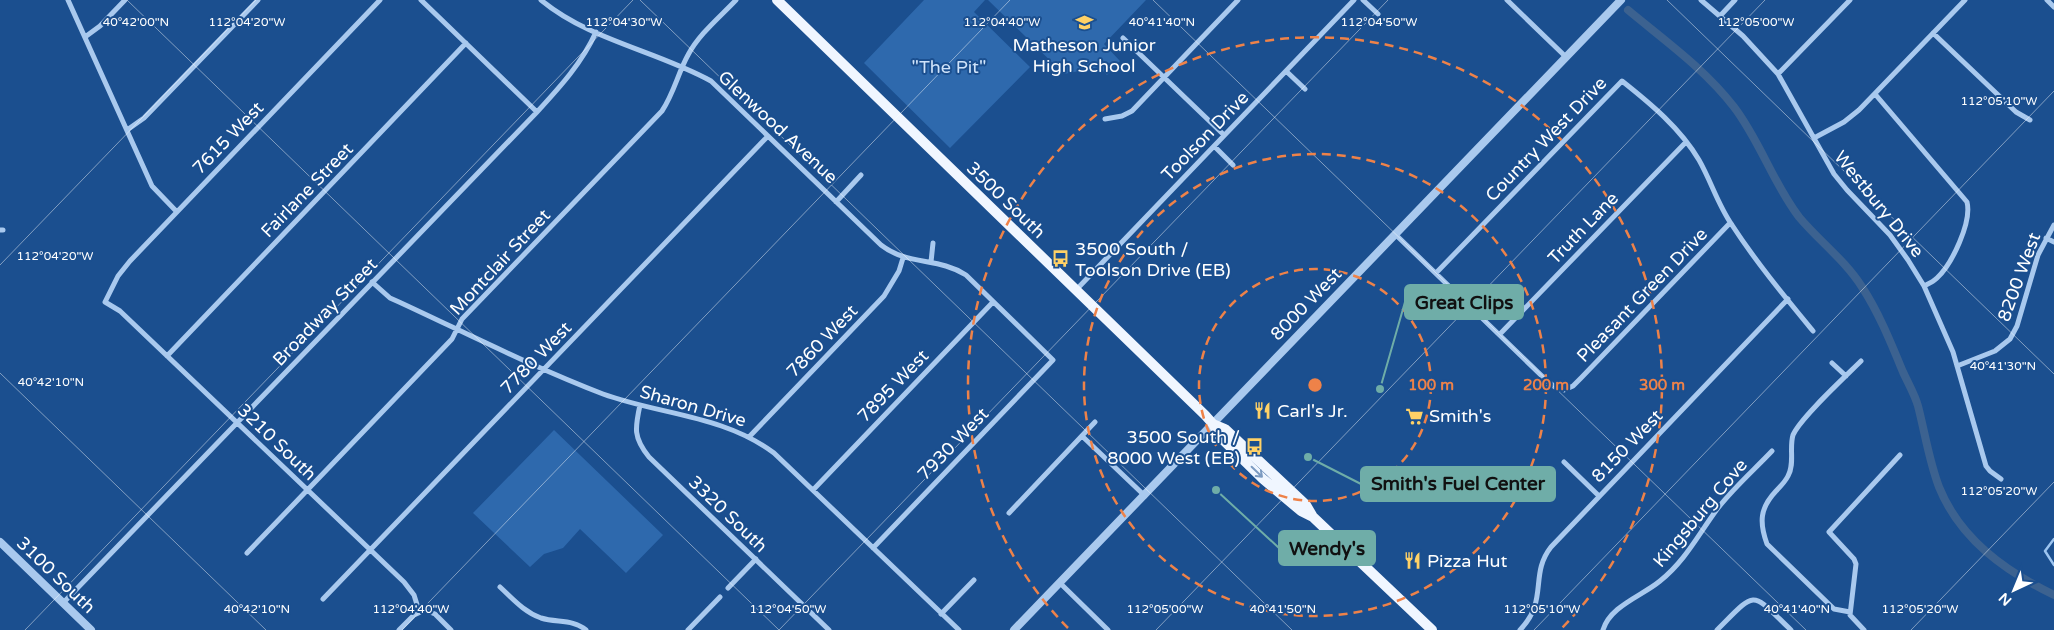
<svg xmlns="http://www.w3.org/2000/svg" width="2054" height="630" viewBox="0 0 2054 630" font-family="'Varela Round',sans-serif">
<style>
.green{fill:#2e69ad}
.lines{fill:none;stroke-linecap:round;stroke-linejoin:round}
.stream{stroke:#9cc4f0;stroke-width:2.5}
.canal{stroke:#3c6290;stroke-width:8}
.minor{stroke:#a9c9ee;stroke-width:5}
.tertiary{stroke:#a9c9ee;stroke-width:8}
.primary{stroke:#f0f6ff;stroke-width:10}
.oneway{stroke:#7b9ac1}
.ticks{fill:none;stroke:#fff;stroke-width:1;stroke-opacity:0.45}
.ring{fill:none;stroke:#ee8249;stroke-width:2.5;stroke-dasharray:9 6}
.labels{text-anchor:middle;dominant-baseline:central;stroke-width:4;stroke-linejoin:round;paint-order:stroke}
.poi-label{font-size:18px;fill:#fff;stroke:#1b4f8f;text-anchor:start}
.park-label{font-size:18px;fill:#cfe3fa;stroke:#1b4f8f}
.street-label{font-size:18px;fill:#fff;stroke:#1b4f8f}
.ticks-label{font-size:12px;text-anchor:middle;fill:#fff;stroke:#1b4f8f;stroke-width:4;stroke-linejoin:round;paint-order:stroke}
.centre{fill:#ee8249;stroke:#1b4f8f;stroke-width:2.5}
.ring-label{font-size:15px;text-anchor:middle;font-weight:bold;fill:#ee8249;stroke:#1b4f8f;stroke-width:4;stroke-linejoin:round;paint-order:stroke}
.leader{fill:none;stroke:#6fada8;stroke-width:2}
.callout-dot{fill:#6fada8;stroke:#1b4f8f;stroke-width:2}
.callout{fill:#6fada8;stroke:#6fada8;stroke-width:2}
.callout-label{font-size:19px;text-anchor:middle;font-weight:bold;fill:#111}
</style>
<rect width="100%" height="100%" fill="#1b4f8f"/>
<path class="green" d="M924,0H985L974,12L1030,67L950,148L864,63Z
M988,0H1146L1104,44L1120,61L1107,75L1099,67L1064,74Z
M554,430L663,535L626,573L580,529L563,548L544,554L530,567L473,513Z"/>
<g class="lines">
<path class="stream" d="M2054,539L2045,551L2054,565"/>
<path class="canal" d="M1628,10C1664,40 1705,69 1734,107C1760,141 1773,183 1799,217C1819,241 1845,260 1862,287C1879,313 1891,343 1903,372C1908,383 1915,395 1918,406C1925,433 1929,461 1939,487C1960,539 2005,571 2054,595"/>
<path class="minor" d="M68,0L152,186L177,212
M380,0L130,261L118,276L105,302L120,311L404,582L414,595L419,611
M421,0L537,112
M541,0C589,40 657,51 711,81L881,245C908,266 938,257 966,275L1053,360L873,548
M1363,0L1378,14
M1507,0L1566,57
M1701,0L1743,36L1778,74L1834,174L1847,190L1890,235L1908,260L1924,286L1953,352L1986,466L1990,471L2001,479
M2047,0L2054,7
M1720,16L1735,0
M1933,33L2016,112L2030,120
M85,37L100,26L125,0
M1123,38L1224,135
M1286,71L1305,89
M1778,74L1850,0
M1875,94L1967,202C1972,222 1952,264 1937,278C1933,282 1928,284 1924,286
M1105,119L1122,116L1132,111L1238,0
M127,130L144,118L258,0
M1814,138L1844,122L1859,110L1965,0
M1214,146L1233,165
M836,202L861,175
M0,230H3
M1395,234L1545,379L1555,387L1564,390L1573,386L1581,378L1730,223
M2046,238L2054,242
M931,262L933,243
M1436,273L1622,81C1651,104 1680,128 1699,160C1711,181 1718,205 1732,225C1756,262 1785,297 1813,331
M372,282L390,298L399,302C466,333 535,368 603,394C661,415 723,415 774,453L959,630
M1076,290L1354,0
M1500,334L1686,142
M167,356L466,43
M1832,363L1846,376
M1957,366L1995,351L2010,339L2017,326L2038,255L2054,225
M640,405C635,428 633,437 649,457L829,630
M1082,436L1145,496
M749,437L884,296L899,271L903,258
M1564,462L1599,496
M813,490L993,302
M1009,513L1095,422
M247,553L452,339L462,319L662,111C674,93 678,73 688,55C699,34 720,17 736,0
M1060,583L1108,630
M500,587C513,599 524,612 541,618C557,623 573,619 586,630
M728,588L756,559
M323,599L768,136
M63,603L537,112C560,87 582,63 596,32
M1850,612L1834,609L1767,544C1759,522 1760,508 1776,491C1780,487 1785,482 1788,476C1795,464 1789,448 1793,435C1800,418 1846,376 1861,361
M941,614L974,580
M399,630L414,615L425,610L435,614L451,630
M688,630L720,597
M1520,630C1549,600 1529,575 1551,547L1788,299
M1603,630C1610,606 1642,596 1660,581C1684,562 1697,537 1715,512C1729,492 1754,470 1772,451
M1717,630C1758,589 1750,591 1791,630
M1864,630L1850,615L1856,564L1854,559L1829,532L1900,455"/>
<path class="tertiary" d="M0,542L91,630
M1014,630L1621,0"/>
<path class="primary" d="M777,0L1205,415L1213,424L1220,437L1263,479L1301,511L1313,517
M1213,424L1225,429L1306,505L1313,517L1432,630"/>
</g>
<defs><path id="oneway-shaft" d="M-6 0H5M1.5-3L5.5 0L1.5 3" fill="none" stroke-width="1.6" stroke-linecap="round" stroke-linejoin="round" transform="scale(1.25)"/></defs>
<use class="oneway" href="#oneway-shaft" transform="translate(1257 472) rotate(44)"/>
<path class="ticks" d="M127,0L779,630M640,0L1292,630M1153,0L1806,630M1667,0L2054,374M0,265L256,0M0,373L266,630M25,630L633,0M402,630L1010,0M779,630L1388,0M1156,630L1765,0M1534,630L2054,91M1911,630L2054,482"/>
<g class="ring">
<circle cx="1315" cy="385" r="116"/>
<circle cx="1315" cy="385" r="231"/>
<path d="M1068 628A347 347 0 1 1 1562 628"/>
</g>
<defs>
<symbol id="school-bare" viewBox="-9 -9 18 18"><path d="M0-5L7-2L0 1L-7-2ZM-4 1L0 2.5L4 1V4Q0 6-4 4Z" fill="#ffd166" stroke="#1b4f8f" stroke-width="2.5" paint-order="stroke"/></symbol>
<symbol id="bus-bare" viewBox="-9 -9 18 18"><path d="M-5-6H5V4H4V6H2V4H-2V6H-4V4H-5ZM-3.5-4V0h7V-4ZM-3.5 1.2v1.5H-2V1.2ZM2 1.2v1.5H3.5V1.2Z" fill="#ffd166" stroke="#1b4f8f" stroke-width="2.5" paint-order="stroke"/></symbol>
<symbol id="restaurant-bare" viewBox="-9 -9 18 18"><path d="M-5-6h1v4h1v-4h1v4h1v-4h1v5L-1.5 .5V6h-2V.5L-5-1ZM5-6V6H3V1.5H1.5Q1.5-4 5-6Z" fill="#ffd166" stroke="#1b4f8f" stroke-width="2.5" paint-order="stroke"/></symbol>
<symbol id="supermarket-bare" viewBox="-9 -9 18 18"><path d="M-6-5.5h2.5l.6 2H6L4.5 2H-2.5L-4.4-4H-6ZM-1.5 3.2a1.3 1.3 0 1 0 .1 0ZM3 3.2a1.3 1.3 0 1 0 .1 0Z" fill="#ffd166" stroke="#1b4f8f" stroke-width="2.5" paint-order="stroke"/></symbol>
</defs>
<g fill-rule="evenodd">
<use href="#school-bare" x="1072" y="10" width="25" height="25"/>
<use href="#bus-bare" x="1048" y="246" width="25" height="25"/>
<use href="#restaurant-bare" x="1250" y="398" width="25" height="25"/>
<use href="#supermarket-bare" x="1402" y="404" width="25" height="25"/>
<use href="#bus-bare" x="1242" y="434" width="25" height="25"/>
<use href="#restaurant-bare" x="1400" y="548" width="25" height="25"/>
</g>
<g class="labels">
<g class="poi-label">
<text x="1084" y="45" text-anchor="middle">Matheson Junior<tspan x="1084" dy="21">High School</tspan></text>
<text x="1075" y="249">3500 South /<tspan x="1075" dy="21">Toolson Drive (EB)</tspan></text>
<text x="1277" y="411">Carl's Jr.</text>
<text x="1429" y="416">Smith's</text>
<text x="1240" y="437" text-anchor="end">3500 South /<tspan x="1240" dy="21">8000 West (EB)</tspan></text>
<text x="1427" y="561">Pizza Hut</text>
</g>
<g class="park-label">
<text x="949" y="67">"The Pit"</text>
</g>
<g class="street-label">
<text transform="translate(778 127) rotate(43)">Glenwood Avenue</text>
<text transform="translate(1205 136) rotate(-46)">Toolson Drive</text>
<text transform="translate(228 138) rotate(-46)">7615 West</text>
<text transform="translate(1546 139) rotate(-46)">Country West Drive</text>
<text transform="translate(307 190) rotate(-46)">Fairlane Street</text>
<text transform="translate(1006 200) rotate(44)">3500 South</text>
<text transform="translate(1879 204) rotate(51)">Westbury Drive</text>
<text transform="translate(1583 228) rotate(-46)">Truth Lane</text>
<text transform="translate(500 262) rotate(-47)">Montclair Street</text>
<text transform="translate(2019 277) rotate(-70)">8200 West</text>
<text transform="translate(1642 295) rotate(-46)">Pleasant Green Drive</text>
<text transform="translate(1306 304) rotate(-46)">8000 West</text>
<text transform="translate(325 312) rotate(-46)">Broadway Street</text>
<text transform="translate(822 341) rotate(-46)">7860 West</text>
<text transform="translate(536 358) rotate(-46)">7780 West</text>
<text transform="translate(893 386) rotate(-46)">7895 West</text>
<text transform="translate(693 406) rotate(16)">Sharon Drive</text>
<text transform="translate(277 442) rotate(44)">3210 South</text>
<text transform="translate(953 444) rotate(-46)">7930 West</text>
<text transform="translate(1627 446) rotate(-46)">8150 West</text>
<text transform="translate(1700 513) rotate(-50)">Kingsburg Cove</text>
<text transform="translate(728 514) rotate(44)">3320 South</text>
<text transform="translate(56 575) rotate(44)">3100 South</text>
</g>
</g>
<g class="ticks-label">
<text x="136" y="26">40°42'00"N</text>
<text x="1162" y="26">40°41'40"N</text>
<text x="624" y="26">112°04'30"W</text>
<text x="1379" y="26">112°04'50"W</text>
<text x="247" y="26">112°04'20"W</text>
<text x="1002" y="26">112°04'40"W</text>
<text x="1756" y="26">112°05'00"W</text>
<text x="1999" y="105">112°05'10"W</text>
<text x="55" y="260">112°04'20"W</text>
<text x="2003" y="370">40°41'30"N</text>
<text x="51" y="386">40°42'10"N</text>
<text x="1999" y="495">112°05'20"W</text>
<text x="411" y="613">112°04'40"W</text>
<text x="788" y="613">112°04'50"W</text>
<text x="1165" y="613">112°05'00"W</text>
<text x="1542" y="613">112°05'10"W</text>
<text x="1920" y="613">112°05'20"W</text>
<text x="257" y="613">40°42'10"N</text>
<text x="1283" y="613">40°41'50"N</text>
<text x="1797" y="613">40°41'40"N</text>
</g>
<circle cx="1315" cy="385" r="8" class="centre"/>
<g class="ring-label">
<text x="1431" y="390">100 m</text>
<text x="1546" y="390">200 m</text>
<text x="1662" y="390">300 m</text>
</g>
<path class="leader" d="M1380 389L1405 302M1308 457L1361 484M1216 490L1279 548"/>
<g class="callout-dot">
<circle cx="1380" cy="389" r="5"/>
<circle cx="1308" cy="457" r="5"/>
<circle cx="1216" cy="490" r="5"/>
</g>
<g class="callout">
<rect x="1405" y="285" width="118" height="34" rx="5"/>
<rect x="1361" y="467" width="194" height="34" rx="5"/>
<rect x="1279" y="531" width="96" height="34" rx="5"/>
</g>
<g class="callout-label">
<text x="1464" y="309">Great Clips</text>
<text x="1458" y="490">Smith's Fuel Center</text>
<text x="1327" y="555">Wendy's</text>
</g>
<g transform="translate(2014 590) rotate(224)" stroke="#1b4f8f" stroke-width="4" paint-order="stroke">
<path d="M0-4L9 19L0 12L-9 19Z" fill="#ffffff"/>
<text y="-8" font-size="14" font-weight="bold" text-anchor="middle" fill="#ffffff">N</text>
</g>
</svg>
